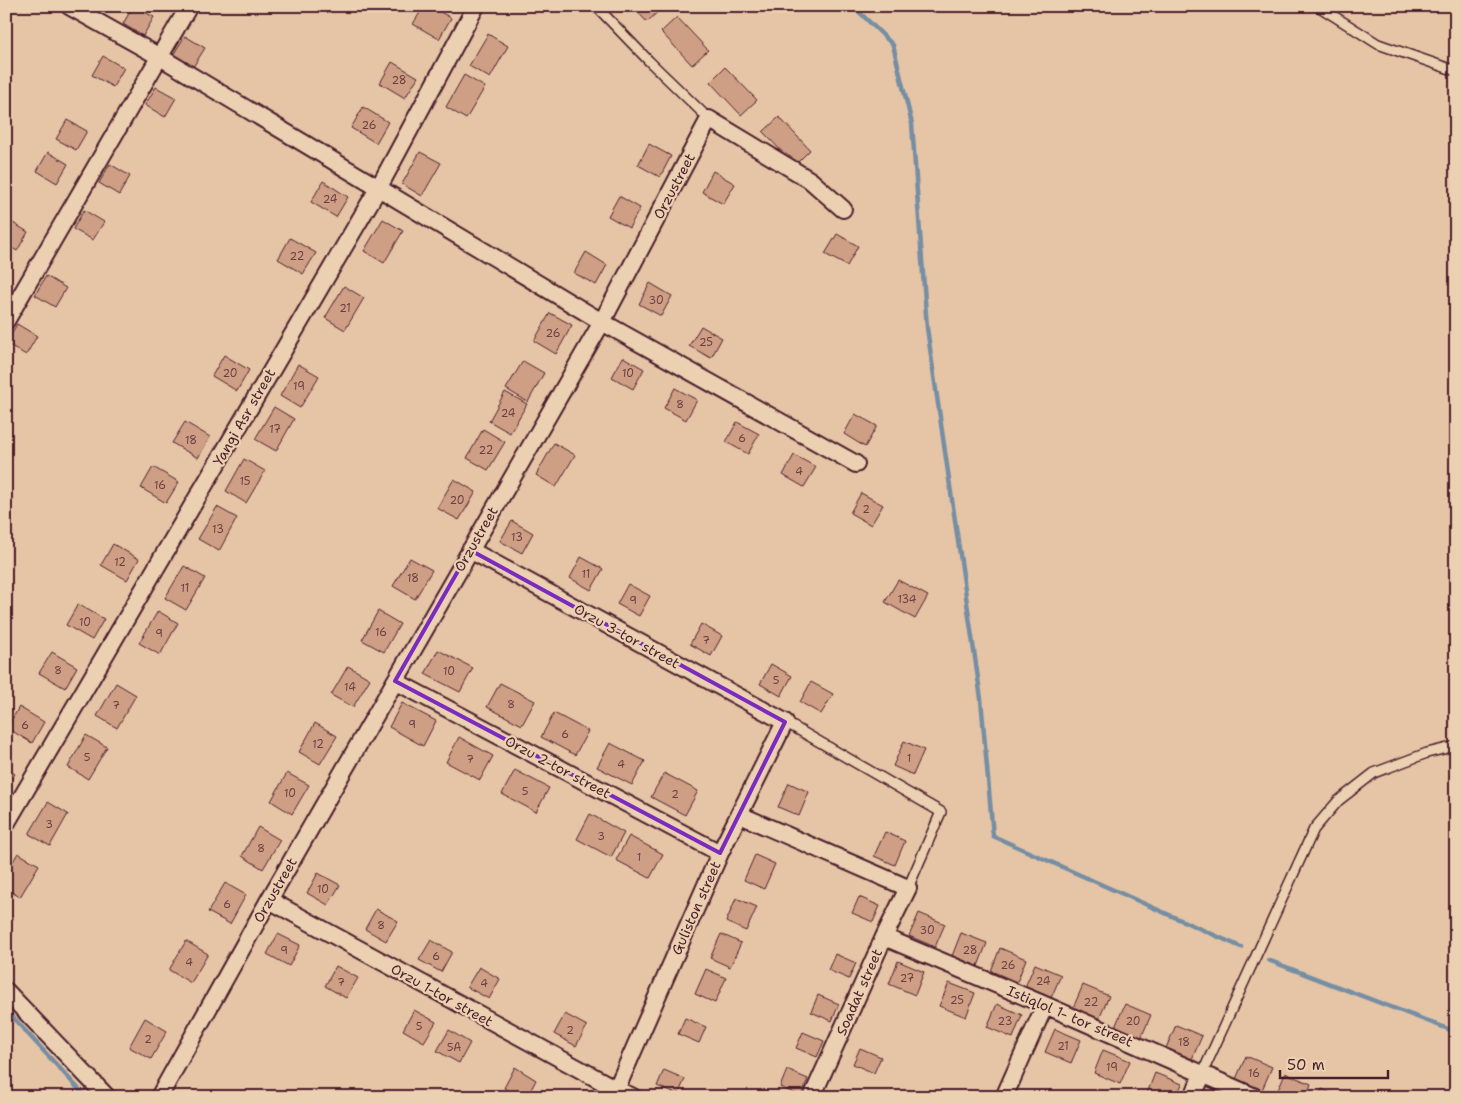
<svg xmlns="http://www.w3.org/2000/svg" width="1462" height="1103" viewBox="0 0 1462 1103" font-family="'Shantell Sans',sans-serif">
<style>
.lines{fill:none;stroke-linecap:round;stroke-linejoin:round}
.stream{stroke:#758ea3;stroke-width:4.5}
.building{fill:#cf9f85;stroke:#4a1f2b}
.service-casing{stroke:#4a1f2b;stroke-width:12}
.minor-casing{stroke:#4a1f2b;stroke-width:20}
.service{stroke:#ebd1b2;stroke-width:9}
.minor{stroke:#ebd1b2;stroke-width:16}
.marked{fill:none;stroke:#7b2cbf;stroke-width:4;stroke-linejoin:round}
.labels{text-anchor:middle;dominant-baseline:central;stroke-width:4.5;stroke-linejoin:round;paint-order:stroke}
.number-label{font-size:11px;fill:#6b3f42}
.street-label{font-size:14px;fill:#4a1f2b;stroke:#ebd1b2}
</style>
<rect width="100%" height="100%" fill="#e6c5a7"/>
<filter id="ink" filterUnits="userSpaceOnUse"><feTurbulence type="fractalNoise" baseFrequency=".02" numOctaves="2"/><feDisplacementMap in="SourceGraphic" scale="10" xChannelSelector="R" yChannelSelector="G"/><feConvolveMatrix kernelMatrix="1 2 1 2 8 2 1 2 1" color-interpolation-filters="sRGB"/></filter>
<g filter="url(#ink)">
<g class="lines">
<path class="stream" d="M853,6L893,45L912,124L927,328L981,699L993,836L1241,947
M1268,960L1456,1032
M6,1010L86,1097"/>
</g>
<path class="building" d="M133,6L154,17L143,36L123,24Z
M424,6H430L451,18L439,39L413,24Z
M446,6H458L455,11Z
M632,6H663V7L647,22Z
M677,17L708,50L692,65L661,32Z
M488,34L508,46L490,78L469,66Z
M185,36L205,48L193,67L173,55Z
M103,56L124,68L113,87L92,75Z
M392,62L418,77L405,98L380,83Z
M725,67L757,100L741,115L710,82Z
M464,75L485,87L466,119L446,107Z
M156,87L176,98L165,117L145,105Z
M363,107L388,122L376,143L351,128Z
M779,117L810,150L795,165L763,132Z
M67,120L87,131L76,150L56,139Z
M649,144L671,156L660,177L638,165Z
M48,152L68,164L57,183L37,171Z
M420,152L441,163L422,196L402,184Z
M110,164L130,176L119,195L99,183Z
M713,171L735,184L723,204L702,192Z
M323,181L348,197L336,217L311,202Z
M619,196L640,208L629,228L608,216Z
M84,210L104,222L93,240L73,229Z
M383,219L403,231L384,263L364,251Z
M8,220L28,232L17,251L6,244V223Z
M837,234L858,246L847,266L825,254Z
M290,238L316,253L303,274L278,259Z
M586,252L607,265L596,285L574,273Z
M6,256L12,259L6,270Z
M46,276L66,288L55,307L35,295Z
M650,283L672,296L661,316L639,304Z
M344,286L364,298L345,330L325,318Z
M550,313L572,325L556,354L534,341Z
M17,324L37,336L26,355L6,343Z
M701,326L722,338L711,358L689,346Z
M224,355L249,370L237,391L212,376Z
M623,357L644,369L633,389L612,377Z
M523,361L544,373L528,402L506,389Z
M298,364L319,376L300,408L280,396Z
M675,388L697,400L686,420L664,408Z
M505,392L527,404L510,433L489,421Z
M274,407L294,419L276,451L255,439Z
M855,414L877,426L865,447L844,434Z
M185,422L210,437L198,458L172,443Z
M737,422L759,434L748,454L726,442Z
M483,429L505,442L488,470L467,458Z
M554,443L575,455L556,487L536,475Z
M794,455L816,467L804,487L783,475Z
M244,459L265,471L246,503L226,491Z
M153,467L179,482L166,503L141,488Z
M454,479L476,492L459,520L437,508Z
M861,493L883,505L871,525L850,513Z
M217,507L237,518L219,551L198,539Z
M512,521L533,533L522,553L500,541Z
M113,544L139,559L127,580L101,565Z
M581,557L603,569L591,590L570,578Z
M410,558L432,570L415,599L393,586Z
M184,566L205,578L186,610L165,598Z
M898,580L928,596L915,619L885,602Z
M628,584L650,596L639,616L617,604Z
M78,604L104,619L92,640L66,625Z
M158,611L178,623L160,655L139,643Z
M378,611L400,624L384,652L362,640Z
M701,624L722,636L711,656L690,644Z
M438,650L473,668L460,692L425,674Z
M52,652L77,667L65,688L39,673Z
M771,664L792,676L781,696L760,684Z
M348,666L370,679L353,707L331,695Z
M811,682L833,694L821,714L800,702Z
M116,683L136,695L117,728L97,716Z
M500,683L535,701L522,725L487,707Z
M402,703L436,721L423,746L389,727Z
M19,707L44,722L32,743L7,728Z
M554,713L588,731L575,755L541,737Z
M315,723L337,736L320,764L299,752Z
M86,735L107,747L88,779L68,767Z
M459,737L493,756L480,780L446,762Z
M904,741L924,750L913,775L893,766Z
M610,743L645,761L632,785L597,767Z
M6,769L15,774L6,788Z
M515,770L549,788L536,812L502,794Z
M287,773L309,785L292,814L271,801Z
M664,773L698,791L685,815L651,797Z
M789,783L809,792L799,816L778,807Z
M48,802L68,814L50,846L29,834Z
M590,814L624,833L611,857L577,839Z
M258,827L280,840L263,869L242,856Z
M885,832L905,841L895,865L874,856Z
M629,836L663,854L650,878L616,860Z
M18,853L39,865L20,897L6,889V873Z
M755,855L775,864L764,889L744,880Z
M318,873L340,885L328,905L307,893Z
M225,883L246,895L230,924L208,912Z
M859,897L880,906L873,922L852,913Z
M736,898L757,907L746,931L726,922Z
M376,909L398,921L386,941L365,929Z
M919,913L945,924L935,947L909,936Z
M961,933L987,943L978,966L952,956Z
M278,934L300,945L289,966L267,954Z
M721,934L741,943L730,967L710,958Z
M431,940L452,952L441,972L419,960Z
M186,941L208,954L191,983L169,970Z
M1000,948L1026,959L1017,982L991,971Z
M835,954L856,963L849,979L828,970Z
M898,961L924,972L915,995L889,984Z
M1035,964L1061,975L1051,998L1025,987Z
M336,966L358,978L346,998L325,986Z
M479,967L500,979L489,999L467,987Z
M706,969L726,978L715,1003L695,994Z
M949,983L975,993L966,1017L939,1006Z
M1083,985L1109,996L1099,1019L1073,1008Z
M818,995L839,1004L832,1021L811,1012Z
M997,1004L1022,1015L1013,1038L987,1027Z
M1125,1004L1151,1015L1141,1038L1115,1027Z
M414,1010L436,1022L424,1042L403,1030Z
M565,1014L587,1026L576,1046L554,1034Z
M145,1018L167,1031L151,1059L129,1047Z
M685,1018L706,1027L699,1043L678,1034Z
M1176,1025L1202,1036L1192,1059L1166,1048Z
M1055,1029L1081,1040L1071,1063L1045,1052Z
M449,1030L470,1043L459,1063L437,1051Z
M803,1032L824,1041L817,1057L796,1048Z
M860,1048L881,1057L874,1073L853,1064Z
M1103,1050L1130,1061L1120,1084L1094,1073Z
M1246,1056L1272,1067L1262,1090L1236,1079Z
M515,1067L536,1080L527,1097H520L504,1088Z
M664,1070L685,1079L678,1095L657,1086Z
M787,1070L808,1079L801,1096L780,1087Z
M1155,1073L1182,1084L1176,1097L1146,1096Z
M1285,1073L1311,1084L1306,1097H1275Z
M842,1089L862,1097H839Z
M1322,1089L1340,1097H1318Z
M964,1093L974,1097H962Z"/>
<g class="lines">
<defs>
<path id="service" d="M596,6L649,61L709,119
M1318,6L1378,44L1456,71
M785,722L941,812L908,888
M1202,1074L1314,829L1338,801L1374,773L1427,753L1456,746"/>
<path id="minor" d="M69,6L160,57L602,322L856,464
M6,321L189,6
M470,550L785,722L720,853L613,1097
M395,681L720,853
M740,815L908,888L884,937L812,1097
M6,824L379,187L476,6
M269,900L616,1089L633,1097
M884,937L1045,1005L1255,1097
M6,991L107,1097
M159,1097L269,900L602,322L709,119L810,180L843,209
M1004,1097L1045,1005
M1193,1097L1202,1074"/>
</defs>
<use href="#service" class="service-casing"/>
<use href="#minor" class="minor-casing"/>
<use href="#service" class="service"/>
<use href="#minor" class="minor"/>
</g>
</g>
<path class="marked" d="M470,550L785,722L720,853L395,681Z"/>
<g class="labels">
<g class="number-label">
<text x="399" y="80">28</text>
<text x="369" y="125">26</text>
<text x="330" y="199">24</text>
<text x="297" y="256">22</text>
<text x="656" y="300">30</text>
<text x="345" y="308">21</text>
<text x="553" y="333">26</text>
<text x="706" y="342">25</text>
<text x="230" y="373">20</text>
<text x="628" y="373">10</text>
<text x="299" y="386">19</text>
<text x="680" y="404">8</text>
<text x="508" y="413">24</text>
<text x="275" y="429">17</text>
<text x="742" y="438">6</text>
<text x="191" y="440">18</text>
<text x="486" y="450">22</text>
<text x="799" y="471">4</text>
<text x="245" y="481">15</text>
<text x="160" y="485">16</text>
<text x="457" y="500">20</text>
<text x="866" y="509">2</text>
<text x="218" y="529">13</text>
<text x="517" y="537">13</text>
<text x="120" y="562">12</text>
<text x="586" y="574">11</text>
<text x="413" y="578">18</text>
<text x="185" y="588">11</text>
<text x="907" y="599">134</text>
<text x="633" y="600">9</text>
<text x="85" y="622">10</text>
<text x="381" y="632">16</text>
<text x="159" y="633">9</text>
<text x="706" y="640">7</text>
<text x="58" y="670">8</text>
<text x="449" y="671">10</text>
<text x="776" y="680">5</text>
<text x="350" y="687">14</text>
<text x="511" y="704">8</text>
<text x="116" y="705">7</text>
<text x="412" y="724">9</text>
<text x="25" y="725">6</text>
<text x="565" y="734">6</text>
<text x="318" y="744">12</text>
<text x="87" y="757">5</text>
<text x="909" y="758">1</text>
<text x="470" y="759">7</text>
<text x="621" y="764">4</text>
<text x="525" y="791">5</text>
<text x="290" y="793">10</text>
<text x="675" y="794">2</text>
<text x="49" y="824">3</text>
<text x="601" y="836">3</text>
<text x="261" y="848">8</text>
<text x="639" y="857">1</text>
<text x="323" y="889">10</text>
<text x="227" y="904">6</text>
<text x="381" y="925">8</text>
<text x="927" y="930">30</text>
<text x="284" y="950">9</text>
<text x="970" y="950">28</text>
<text x="436" y="956">6</text>
<text x="189" y="962">4</text>
<text x="1008" y="965">26</text>
<text x="907" y="978">27</text>
<text x="1043" y="981">24</text>
<text x="341" y="982">7</text>
<text x="484" y="983">4</text>
<text x="957" y="1000">25</text>
<text x="1091" y="1002">22</text>
<text x="1005" y="1021">23</text>
<text x="1133" y="1021">20</text>
<text x="419" y="1026">5</text>
<text x="570" y="1030">2</text>
<text x="148" y="1039">2</text>
<text x="1184" y="1042">18</text>
<text x="1063" y="1046">21</text>
<text x="454" y="1047">5A</text>
<text x="1112" y="1067">19</text>
<text x="1254" y="1073">16</text>
</g>
<g class="street-label">
<text transform="translate(674 186) rotate(-62)">Orzustreet</text>
<text transform="translate(244 417) rotate(-60)">Yangi Asr street</text>
<text transform="translate(476 539) rotate(-60)">Orzustreet</text>
<text transform="translate(627 636) rotate(29)">Orzu 3-tor street</text>
<text transform="translate(558 767) rotate(28)">Orzu 2-tor street</text>
<text transform="translate(275 890) rotate(-60)">Orzustreet</text>
<text transform="translate(696 908) rotate(-66)">Guliston street</text>
<text transform="translate(859 992) rotate(-66)">Soadat street</text>
<text transform="translate(442 995) rotate(29)">Orzu 1-tor street</text>
<text transform="translate(1070 1016) rotate(23)">Istiqlol 1- tor street</text>
</g>
</g>
<rect width="1462" height="1103" fill="none" stroke="#ebd1b2" stroke-width="25"/>
<rect x="12" y="12" width="1437" height="1078" fill="none" stroke="#4a1f2b" stroke-width="2" filter="url(#ink)"/>
<path d="M1280 1070v8h108v-8" fill="none" stroke="#4a1f2b" stroke-width="2.5"/>
<text x="1287" y="1070" font-size="15" fill="#4a1f2b" stroke="#ebd1b2" stroke-width="4" paint-order="stroke">50 m</text>
</svg>
